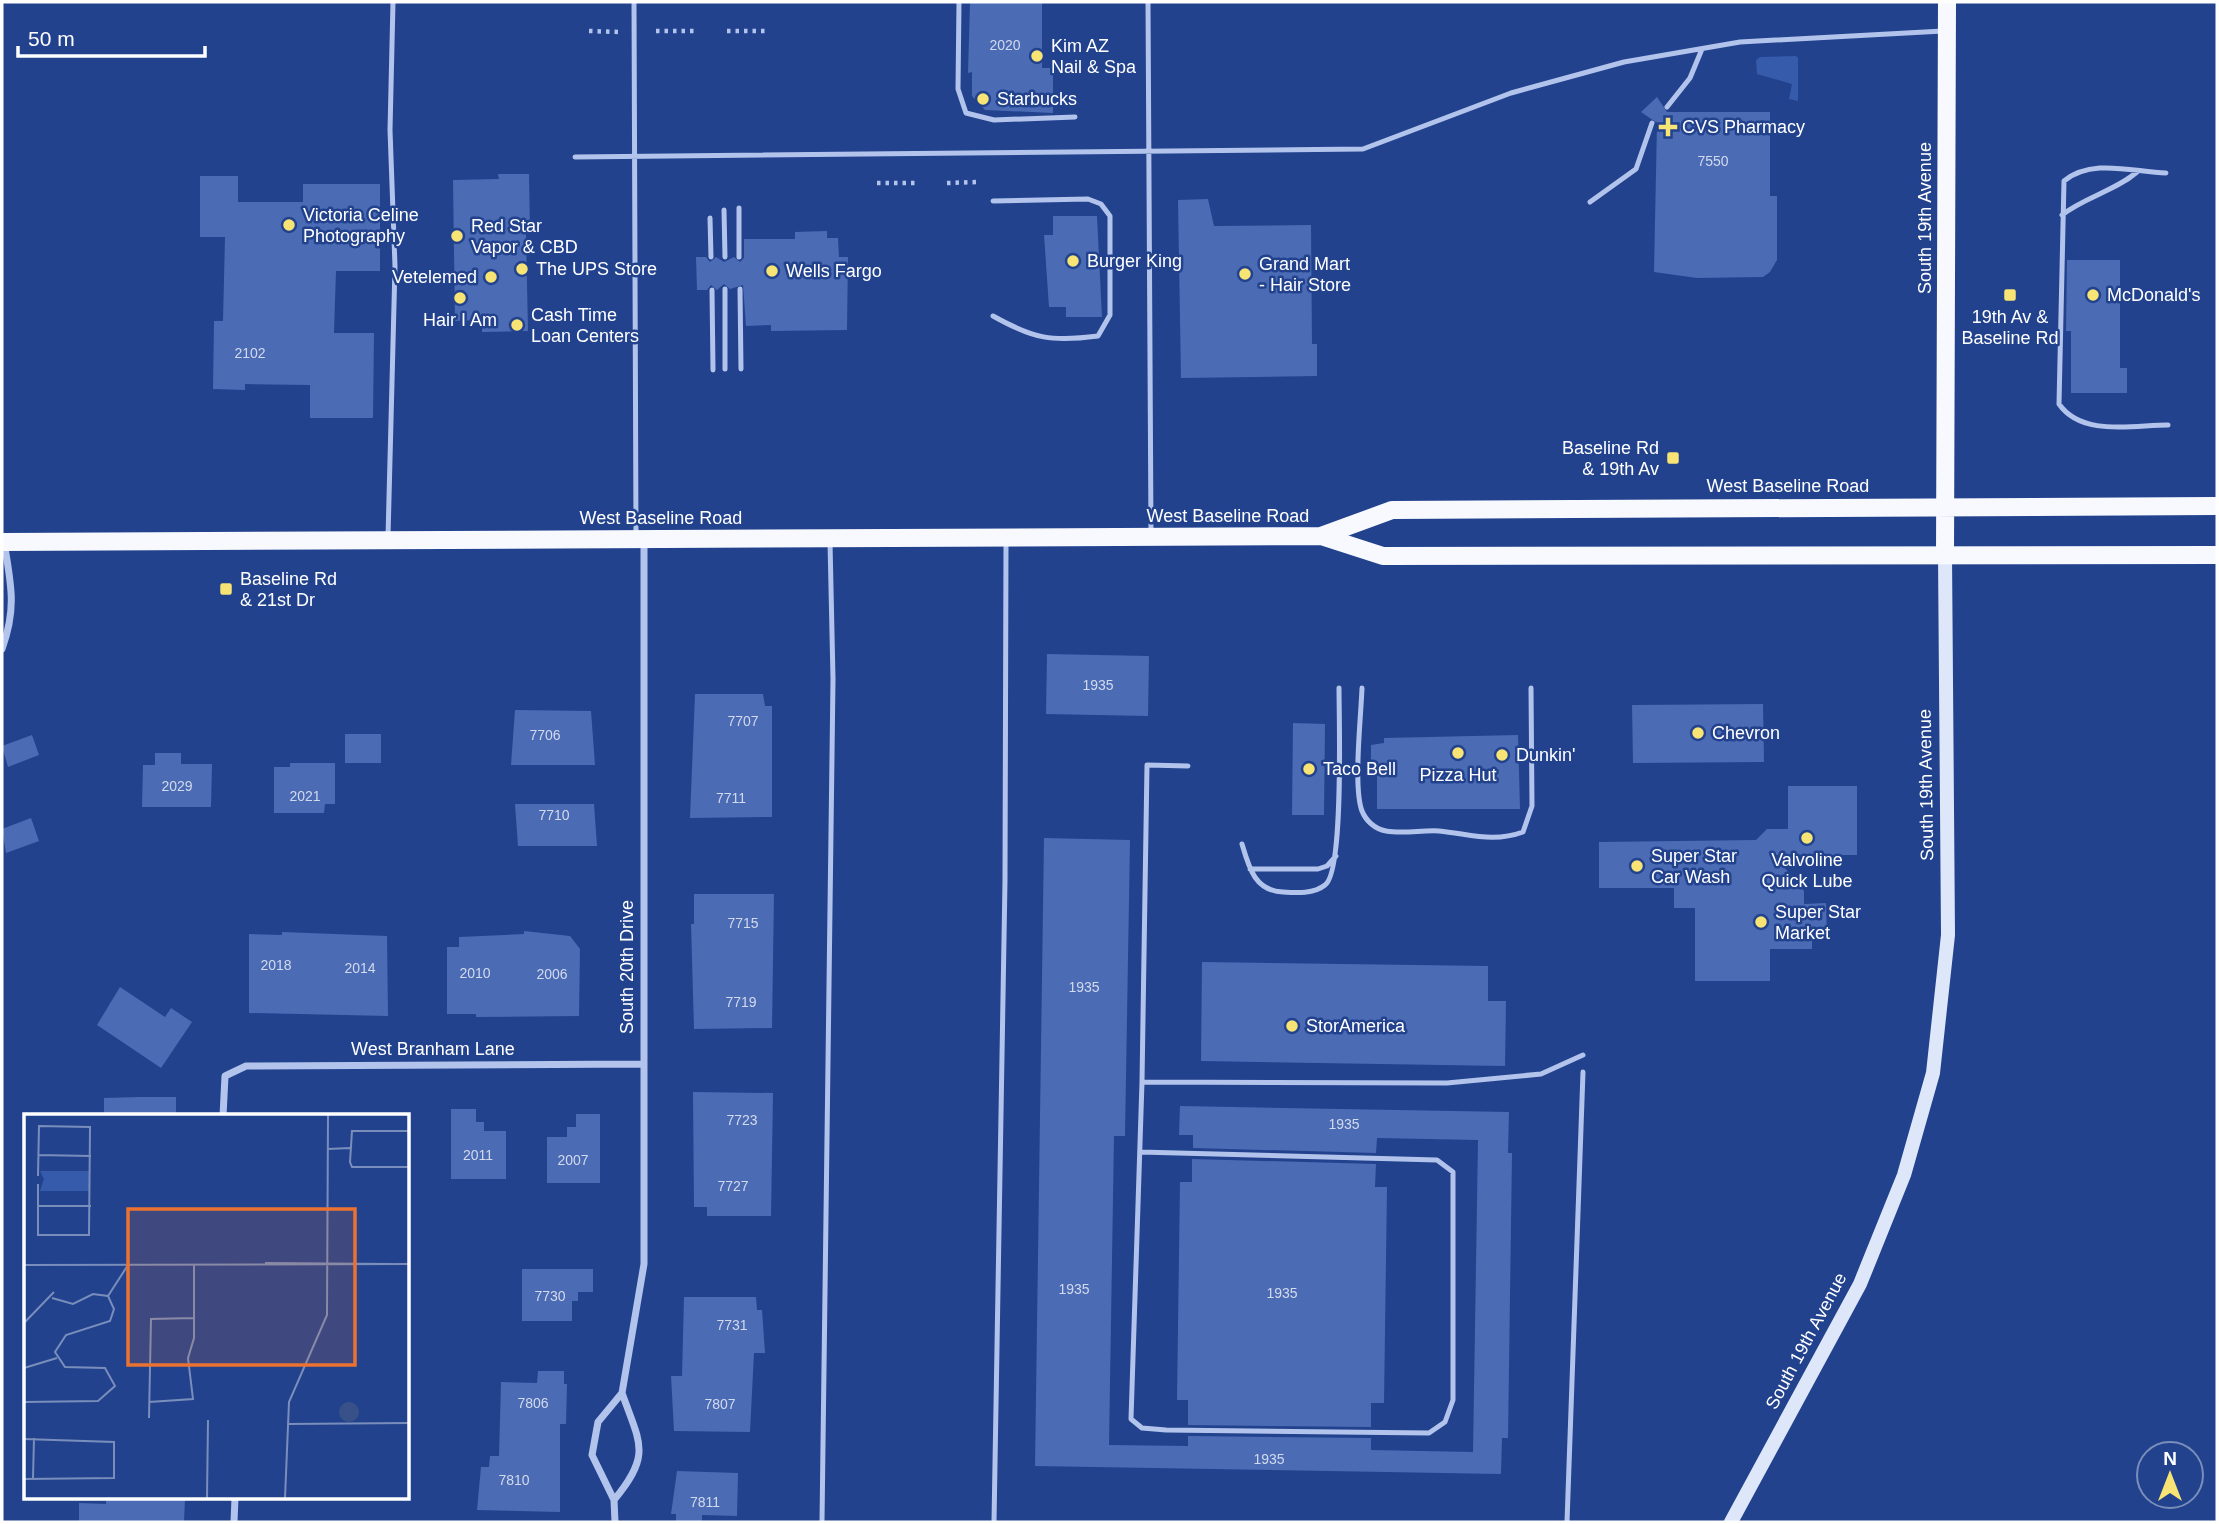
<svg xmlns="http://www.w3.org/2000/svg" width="2219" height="1524" viewBox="0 0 2219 1524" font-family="Helvetica,sans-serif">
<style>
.green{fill:#365bab}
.building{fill:#4b6bb5}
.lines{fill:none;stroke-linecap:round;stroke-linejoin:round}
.path{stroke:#b2c4ec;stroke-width:4.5;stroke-dasharray:3.5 5;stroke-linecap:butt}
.service{stroke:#b2c4ec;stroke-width:5}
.minor{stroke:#b2c4ec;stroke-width:7}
.secondary{stroke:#dee6f9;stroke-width:14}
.primary{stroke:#f7f9ff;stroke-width:18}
.poi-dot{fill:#f7e474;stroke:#22428e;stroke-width:2.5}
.labels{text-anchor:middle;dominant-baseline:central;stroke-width:5;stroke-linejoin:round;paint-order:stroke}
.number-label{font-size:14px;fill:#d2daec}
.poi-label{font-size:18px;fill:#fff;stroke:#22428e;text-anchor:start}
.street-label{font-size:18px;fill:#fff;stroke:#22428e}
.inset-road{fill:none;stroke:#7a8ebb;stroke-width:2}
.view{fill:#eb7230;fill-opacity:0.15;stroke:#eb7230;stroke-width:3.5}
.inset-edge{fill:none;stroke:#fff;stroke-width:3.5}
</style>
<rect width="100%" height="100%" fill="#22428e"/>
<path class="green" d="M1796,56L1798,58V101L1789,99L1792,84L1757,74L1756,60L1760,57Z"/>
<path class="building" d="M970,2H1042V68H1053V113L985,110L972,96V72L968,73Z
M1657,97L1667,112H1770V196H1777V260L1770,272L1763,277L1697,278L1654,272L1657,123L1641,112Z
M498,174H529L530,233H526L528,331L482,332V320L455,321L453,180L499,179Z
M200,176H238V202H303V184H380V271H336L334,333H374L373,418H310V385L245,384V390L213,389L214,321H223L225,237H200Z
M1208,199L1214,226L1311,225L1312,344H1317V376L1181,378L1178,200Z
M1053,216H1097L1102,317H1066V307H1049L1044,235H1053Z
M827,231V238H838L839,257H848L847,330L771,331V325L746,326L743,285L730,289L724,284L717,290L711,285L707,290H697L696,257H706L710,262L716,257L724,262L734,257L740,262L744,258V239H795V232Z
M2067,260H2120V368H2127V393H2071V331H2066Z
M1047,654L1149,656L1148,716L1046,714Z
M695,694H763L765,706H772V817L690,818Z
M1763,704L1764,762L1633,763L1632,705Z
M515,710L591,711L595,765H511Z
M1293,723L1325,724L1324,815H1292Z
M345,734H381V763H345Z
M32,735L39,755L8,767L2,746Z
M1518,735L1520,809H1377V775H1371V745L1384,743V738Z
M155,753H181V764H212L211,807H142L143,765H155Z
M290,763H335V804H325L324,813H274V767H290Z
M1788,786H1857V855H1774L1804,891V904L1826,903L1827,935H1812V949H1770V981H1695V908H1674V888H1599V842L1756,840L1767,829H1788Z
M515,804H594L597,846H518Z
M31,818L39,841L6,853L2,829Z
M1044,838L1130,840L1125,1136H1114L1109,1445L1188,1446V1436L1371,1438V1450L1473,1452L1478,1140L1377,1138L1376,1153L1193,1148V1135H1179L1180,1106L1509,1112L1508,1153H1512L1508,1438H1502L1501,1474L1035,1466Z
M694,894H774L772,1028L694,1029L691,924H694Z
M524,931L570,936L580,949L579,1016L476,1017V1014H447V947H459V937L524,934Z
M282,932L387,936L388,1016L249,1013V934L282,935Z
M1202,962L1488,966V1001H1506L1505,1066L1201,1061Z
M120,987L165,1017L171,1008L192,1022L161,1068L97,1025Z
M693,1092L773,1093L771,1216H707V1207H694Z
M138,1097H176V1116H104V1098Z
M451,1109H476V1122H484V1131H506V1179H451Z
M576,1114H600V1183H547V1137H567V1127H576Z
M1192,1159L1376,1164L1375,1187H1387L1384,1403H1371V1427L1188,1425V1400H1177L1180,1182H1192Z
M522,1269H593V1292H578V1301H572V1321H522Z
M684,1297H756L757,1310H762L765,1353H754L750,1432L674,1431L671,1376H682Z
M538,1371H564V1384H567L566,1424H560V1512L477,1510L481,1467H489L490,1456H499L501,1382L537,1383Z
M677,1471L738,1473L737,1516L702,1515V1522H676V1514H671Z
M106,1498H185L184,1522H79V1503L106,1504Z"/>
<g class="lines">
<path class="path" d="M589,31L619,32
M656,31H697
M727,31H769
M877,183H919
M947,183L977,182"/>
<path class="service" d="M634,2L636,538
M959,2L958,89L966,113L994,120L1075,117
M1148,2L1151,534
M1667,107L1690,78L1702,49
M575,157L1363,149L1511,93L1624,62L1740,42L1943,31
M2166,173C2133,172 2092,158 2064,181L2059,404C2082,437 2133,425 2168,425
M993,201L1088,199L1101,204L1110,216V315L1098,336C1052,342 1034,339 993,316
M1590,202L1636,169L1652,123
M739,208V257
M724,210L725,257
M2062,215C2085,197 2115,191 2137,172
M710,218L711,257
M725,289V369
M740,289L741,369
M712,290L713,370
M388,537L395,266L390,130L393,2
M1362,688C1361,717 1353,787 1362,811C1366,821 1375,829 1386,831C1403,834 1422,830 1439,831C1470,834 1493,843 1523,832L1532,806L1531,688
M1188,766L1147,765L1142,1082L1447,1083L1541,1074L1583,1055
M1242,844C1249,868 1255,891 1283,892C1297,893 1314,894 1325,885C1344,872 1339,719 1339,688
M1250,869H1318L1327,866L1336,856
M1140,1152L1437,1160L1453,1172V1400L1445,1422L1429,1433L1166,1430L1142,1428L1131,1419L1142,1082
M822,1522L833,679L830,542
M994,1522L1005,881L1006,542
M1567,1522L1583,1072"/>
<path class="minor" d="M2,649C17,608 11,584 4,542
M223,1116L225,1076L246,1066L643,1064
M614,1500C652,1454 640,1444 622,1393
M234,1522L235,1498
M615,1522L614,1500L592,1455L598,1422L622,1393L644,1264V540"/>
<path class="secondary" d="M1731,1522L1860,1284L1904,1175L1933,1073L1948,935L1945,554"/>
<path class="primary" d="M1321,536L1392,510L2217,506
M2,542L1321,536L1383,556L2217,555
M1945,554L1947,2"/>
</g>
<g class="poi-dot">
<circle cx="1037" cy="56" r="7"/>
<circle cx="983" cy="99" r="7"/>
<path d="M1664.5 116.5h7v7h7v7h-7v7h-7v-7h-7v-7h7z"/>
<circle cx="289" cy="225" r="7"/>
<circle cx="457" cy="236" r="7"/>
<circle cx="1073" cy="261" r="7"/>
<circle cx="522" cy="269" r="7"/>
<circle cx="772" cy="271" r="7"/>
<circle cx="1245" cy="274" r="7"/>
<circle cx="491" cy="277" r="7"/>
<rect x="2003" y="288" width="14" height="14" rx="3.5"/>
<circle cx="2093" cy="295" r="7"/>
<circle cx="460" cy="298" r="7"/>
<circle cx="517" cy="325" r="7"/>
<rect x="1666" y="451" width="14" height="14" rx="3.5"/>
<rect x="219" y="582" width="14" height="14" rx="3.5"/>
<circle cx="1698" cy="733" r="7"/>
<circle cx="1458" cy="753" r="7"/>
<circle cx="1502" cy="755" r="7"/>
<circle cx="1309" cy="769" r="7"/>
<circle cx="1807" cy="838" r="7"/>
<circle cx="1637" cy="866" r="7"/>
<circle cx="1761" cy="922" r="7"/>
<circle cx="1292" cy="1026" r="7"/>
</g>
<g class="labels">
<g class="number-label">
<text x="1005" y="45">2020</text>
<text x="1713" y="161">7550</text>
<text x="250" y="353">2102</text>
<text x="1098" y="685">1935</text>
<text x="743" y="721">7707</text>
<text x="545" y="735">7706</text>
<text x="177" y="786">2029</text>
<text x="305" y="796">2021</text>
<text x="731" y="798">7711</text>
<text x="554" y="815">7710</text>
<text x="743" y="923">7715</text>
<text x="276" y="965">2018</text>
<text x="360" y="968">2014</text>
<text x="475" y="973">2010</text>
<text x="552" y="974">2006</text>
<text x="1084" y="987">1935</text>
<text x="741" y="1002">7719</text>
<text x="742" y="1120">7723</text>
<text x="1344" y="1124">1935</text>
<text x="478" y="1155">2011</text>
<text x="573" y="1160">2007</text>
<text x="733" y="1186">7727</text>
<text x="1074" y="1289">1935</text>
<text x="1282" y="1293">1935</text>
<text x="550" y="1296">7730</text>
<text x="732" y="1325">7731</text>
<text x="533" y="1403">7806</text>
<text x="720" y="1404">7807</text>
<text x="1269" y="1459">1935</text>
<text x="514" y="1480">7810</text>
<text x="705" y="1502">7811</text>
</g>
<g class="poi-label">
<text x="1051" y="46">Kim AZ<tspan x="1051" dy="21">Nail &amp; Spa</tspan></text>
<text x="997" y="99">Starbucks</text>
<text x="1682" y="127">CVS Pharmacy</text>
<text x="303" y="215">Victoria Celine<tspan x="303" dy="21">Photography</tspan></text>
<text x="471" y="226">Red Star<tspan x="471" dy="21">Vapor &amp; CBD</tspan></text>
<text x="1087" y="261">Burger King</text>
<text x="1259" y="264">Grand Mart<tspan x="1259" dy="21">- Hair Store</tspan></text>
<text x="536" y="269">The UPS Store</text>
<text x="786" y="271">Wells Fargo</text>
<text x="477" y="277" text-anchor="end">Vetelemed</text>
<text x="2107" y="295">McDonald's</text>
<text x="531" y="315">Cash Time<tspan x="531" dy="21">Loan Centers</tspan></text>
<text x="2010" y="317" text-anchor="middle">19th Av &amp;<tspan x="2010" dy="21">Baseline Rd</tspan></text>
<text x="460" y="320" text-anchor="middle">Hair I Am</text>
<text x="1659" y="448" text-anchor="end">Baseline Rd<tspan x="1659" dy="21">&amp; 19th Av</tspan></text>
<text x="240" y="579">Baseline Rd<tspan x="240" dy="21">&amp; 21st Dr</tspan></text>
<text x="1712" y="733">Chevron</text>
<text x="1516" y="755">Dunkin'</text>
<text x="1323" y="769">Taco Bell</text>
<text x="1458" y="775" text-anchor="middle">Pizza Hut</text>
<text x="1651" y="856">Super Star<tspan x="1651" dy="21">Car Wash</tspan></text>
<text x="1807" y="860" text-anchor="middle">Valvoline<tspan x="1807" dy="21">Quick Lube</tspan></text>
<text x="1775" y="912">Super Star<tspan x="1775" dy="21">Market</tspan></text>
<text x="1306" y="1026">StorAmerica</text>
</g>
<g class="street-label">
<text transform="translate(1925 218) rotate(-90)">South 19th Avenue</text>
<text x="1788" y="486">West Baseline Road</text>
<text x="1228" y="516">West Baseline Road</text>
<text x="661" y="518">West Baseline Road</text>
<text transform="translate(1926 785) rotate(-91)">South 19th Avenue</text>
<text transform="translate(627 967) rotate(-90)">South 20th Drive</text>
<text x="433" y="1049">West Branham Lane</text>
<text transform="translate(1806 1341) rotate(-62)">South 19th Avenue</text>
</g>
</g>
<g transform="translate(24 1114)">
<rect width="385" height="385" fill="#22428e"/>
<path d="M16,57H65V77H16L20,65Z" fill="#365bab"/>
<path d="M315 298a10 10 0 1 1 20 0a10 10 0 1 1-20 0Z" fill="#395189"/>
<path class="inset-road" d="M385,17H328L326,48L328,53H385M304,35L326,34M14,41L67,42M14,62L15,12L66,13L65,121H14V70M13,92H67M241,149L368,150M0,151L385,150M84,182L104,151M0,209L30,178M0,254L33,244M0,288L74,287L91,272L81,254L41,253L31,238L42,221L86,207L90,195L84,182L69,180L49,190L28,184M125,288L169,285L164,244L170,224V151M125,304L127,205L170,204M263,310L385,309M0,325L90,328V364L0,365M9,364L10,324M183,384L184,306M261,384L265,288L303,201L304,1"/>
<path class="view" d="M104,95H331V251H104Z"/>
<rect width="385" height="385" class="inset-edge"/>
</g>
<rect width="2219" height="1524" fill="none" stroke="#ffffff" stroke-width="7"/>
<g transform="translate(2170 1475)"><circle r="33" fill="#22428e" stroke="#7a8ebb" stroke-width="2"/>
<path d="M0-5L12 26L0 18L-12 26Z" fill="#f7e474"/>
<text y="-10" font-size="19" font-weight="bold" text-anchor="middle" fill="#ffffff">N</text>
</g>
<path d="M18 46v10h187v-10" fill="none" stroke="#ffffff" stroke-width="3.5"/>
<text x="28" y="46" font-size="21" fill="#ffffff" stroke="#22428e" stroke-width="5" paint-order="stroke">50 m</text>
</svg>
